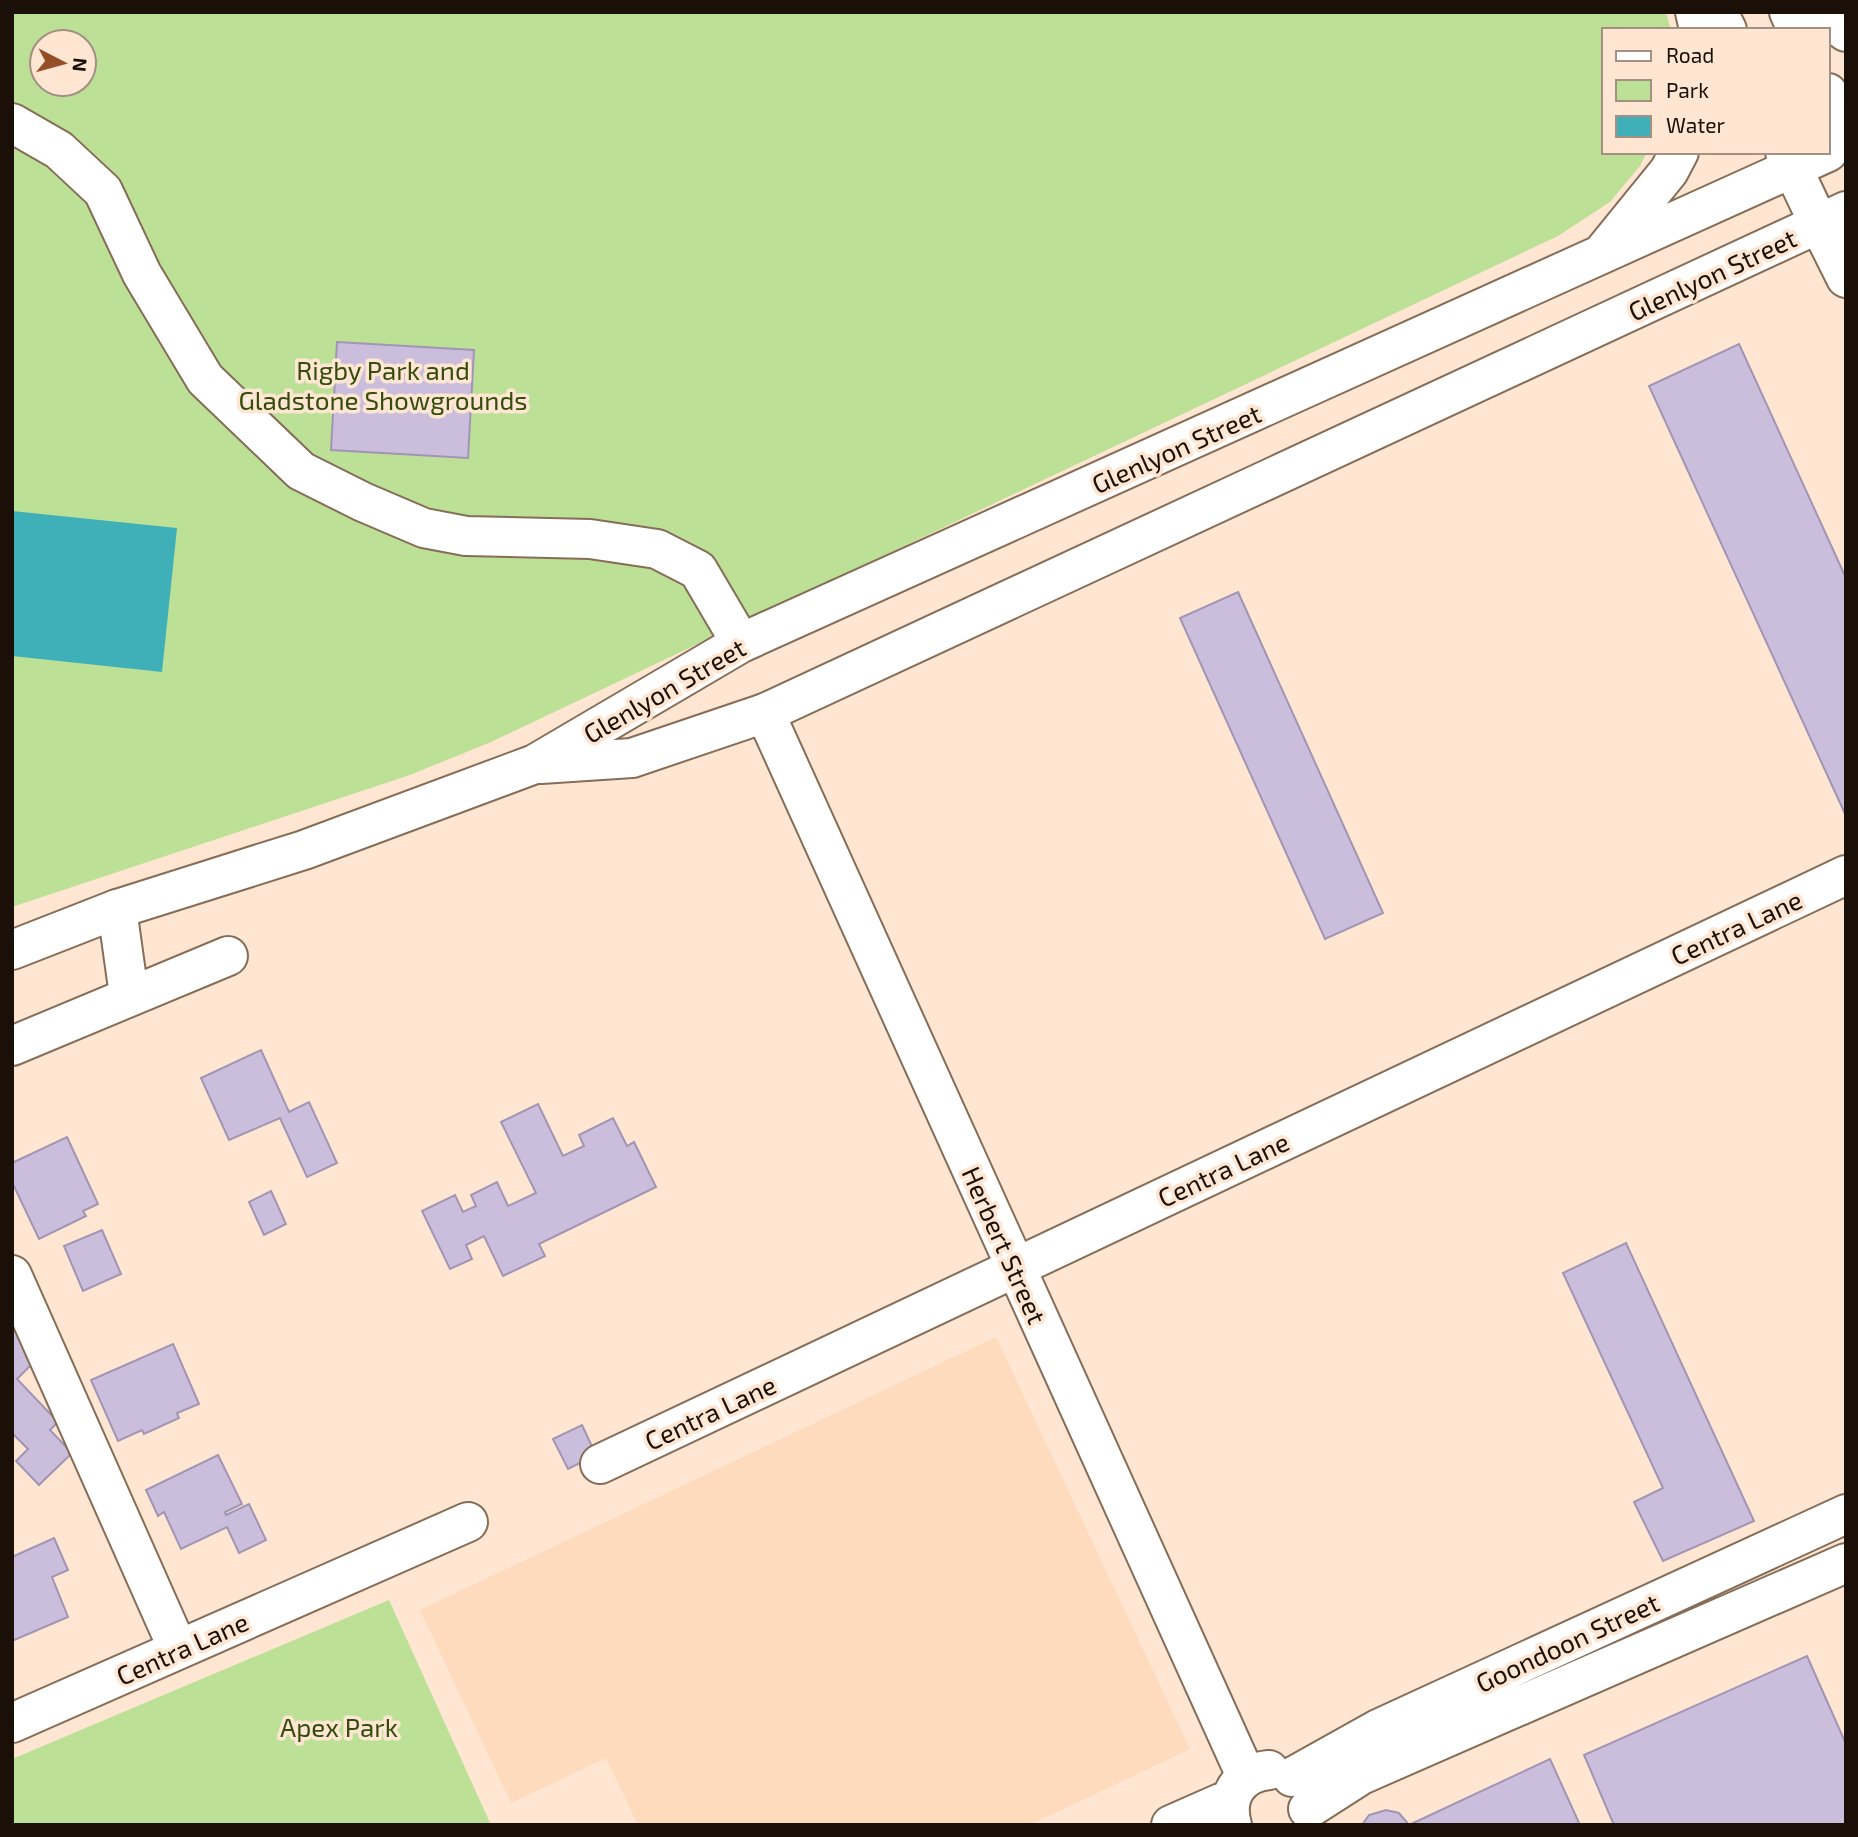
<svg xmlns="http://www.w3.org/2000/svg" width="1858" height="1837" viewBox="0 0 1858 1837" font-family="'Exo 2',sans-serif">
<style>
.built{fill:#ffdbbe}
.green{fill:#bde097;fill-rule:evenodd}
.water{fill:#3fb0b8}
.building{fill:#cbbedd;stroke:#a195b3;stroke-width:2}
.lines{fill:none;stroke-linecap:round;stroke-linejoin:round}
.minor-casing{stroke:#866d57;stroke-width:42}
.major-casing{stroke:#866d57;stroke-width:42}
.highway-casing{stroke:#866d57;stroke-width:42}
.minor{stroke:#fff;stroke-width:38}
.major{stroke:#fff;stroke-width:38}
.highway{stroke:#fff;stroke-width:38}
.labels{text-anchor:middle;dominant-baseline:central;stroke-width:7;stroke-linejoin:round;paint-order:stroke}
.street-label{font-size:26px;fill:#1a1008;stroke:#fee6d3}
.park-label{font-size:26px;fill:#344d0c;stroke:#fee6d3}
</style>
<rect width="100%" height="100%" fill="#fee6d3"/>
<path class="built" d="M996,1337L1190,1749L1030,1825H638L606,1758L511,1803L420,1610Z"/>
<path class="green" d="M12,12H1666L1671,30H1604V152H1647L1640,166L1610,202L1558,236L491,742L410,775L12,907ZM42,42H84V84H42Z
M389,1600L491,1825H12V1759Z"/>
<path class="water" d="M12,511L177,528L162,672L12,656Z"/>
<path class="building" d="M337,342L474,350L468,458L331,450Z
M1739,344L1846,578V816L1649,386Z
M1238,592L1383,913L1325,939L1180,618Z
M261,1050L289,1112L309,1102L337,1163L307,1177L280,1118L229,1140L201,1078Z
M538,1104L563,1156L584,1146L579,1135L613,1118L627,1146L634,1142L656,1187L539,1244L545,1256L503,1276L484,1236L466,1245L472,1259L450,1269L422,1211L455,1195L463,1212L476,1206L471,1195L497,1182L508,1206L536,1193L501,1122Z
M67,1137L98,1204L83,1211L86,1216L39,1239L12,1182V1163Z
M271,1191L286,1224L264,1235L249,1202Z
M102,1230L121,1274L83,1291L64,1246Z
M1626,1243L1754,1521L1663,1561L1634,1502L1663,1488L1563,1273Z
M12,1321L43,1353L17,1379L58,1422L50,1430L72,1453L39,1485L16,1461L28,1449L12,1433Z
M173,1344L199,1404L177,1413L179,1418L144,1434L142,1430L118,1441L91,1380Z
M582,1425L596,1455L568,1469L553,1439Z
M218,1455L242,1504L225,1512L226,1515L249,1504L266,1540L239,1553L227,1527L181,1549L164,1512L158,1516L146,1490Z
M54,1538L68,1570L52,1577L68,1617L12,1641V1557Z
M1807,1656L1846,1744V1825H1614L1584,1755Z
M1550,1759L1580,1825H1362L1369,1815L1386,1810L1399,1813L1409,1825Z"/>
<g class="lines">
<defs>
<path id="minor" d="M12,123L59,150L103,191L142,274L205,379L301,471L363,502L424,528L466,536L590,539L657,549L698,570L741,643
M1819,224L1846,278
M765,713L1246,1776
M117,909L129,995
M12,1046L228,956
M12,1275L178,1649
M600,1464L1846,875
M12,1723L468,1522
M1292,1777L1378,1729L1846,1514
M1308,1809L1361,1775L1846,1563
M1171,1825L1230,1799
M1232,1825C1224,1796 1239,1773 1269,1770"/>
<path id="major" d="M1695,12L1699,30
M1820,12L1846,32
M1604,251L1669,171L1679,152
M541,764L632,758L765,713L1846,211
M12,950L117,909L304,850L535,764L741,643L1828,152"/>
<path id="highway" d="M1718,12L1727,30
M1789,12L1797,30
M1828,93L1846,133
M1785,152L1819,224"/>
</defs>
<use href="#minor" class="minor-casing"/>
<use href="#major" class="major-casing"/>
<use href="#highway" class="highway-casing"/>
<use href="#minor" class="minor"/>
<use href="#major" class="major"/>
<use href="#highway" class="highway"/>
</g>
<g class="labels">
<g class="street-label">
<text transform="translate(1712 274) rotate(-25)">Glenlyon Street</text>
<text transform="translate(1176 448) rotate(-24)">Glenlyon Street</text>
<text transform="translate(664 690) rotate(-30)">Glenlyon Street</text>
<text transform="translate(1736 927) rotate(-25)">Centra Lane</text>
<text transform="translate(1223 1169) rotate(-25)">Centra Lane</text>
<text transform="translate(1005 1245) rotate(66)">Herbert Street</text>
<text transform="translate(710 1412) rotate(-25)">Centra Lane</text>
<text transform="translate(1567 1642) rotate(-25)">Goondoon Street</text>
<text transform="translate(182 1648) rotate(-24)">Centra Lane</text>
</g>
<g class="park-label">
<text x="383" y="369">Rigby Park and<tspan x="383" dy="30">Gladstone Showgrounds</tspan></text>
<text x="339" y="1726">Apex Park</text>
</g>
</g>
<rect width="1858" height="1837" fill="none" stroke="#1a1008" stroke-width="28"/>
<rect x="1602" y="28" width="228" height="126" fill="#fee6d3" stroke="#a39082" stroke-width="2"/>
<rect x="1616" y="51" width="35" height="10" fill="#ffffff" stroke="#a39082" stroke-width="2"/>
<text x="1666" y="63" font-size="21" fill="#1a1008">Road</text>
<rect x="1616" y="80" width="35" height="21" fill="#bde097" stroke="#a39082" stroke-width="2"/>
<text x="1666" y="98" font-size="21" fill="#1a1008">Park</text>
<rect x="1616" y="116" width="35" height="21" fill="#3fb0b8" stroke="#a39082" stroke-width="2"/>
<text x="1666" y="133" font-size="21" fill="#1a1008">Water</text>
<g transform="translate(63 63) rotate(96)"><circle r="33" fill="#fee6d3" stroke="#a39082" stroke-width="2"/>
<path d="M0-5L12 26L0 18L-12 26Z" fill="#954f27"/>
<text y="-10" font-size="19" font-weight="bold" text-anchor="middle" fill="#1a1008">N</text>
</g>
</svg>
